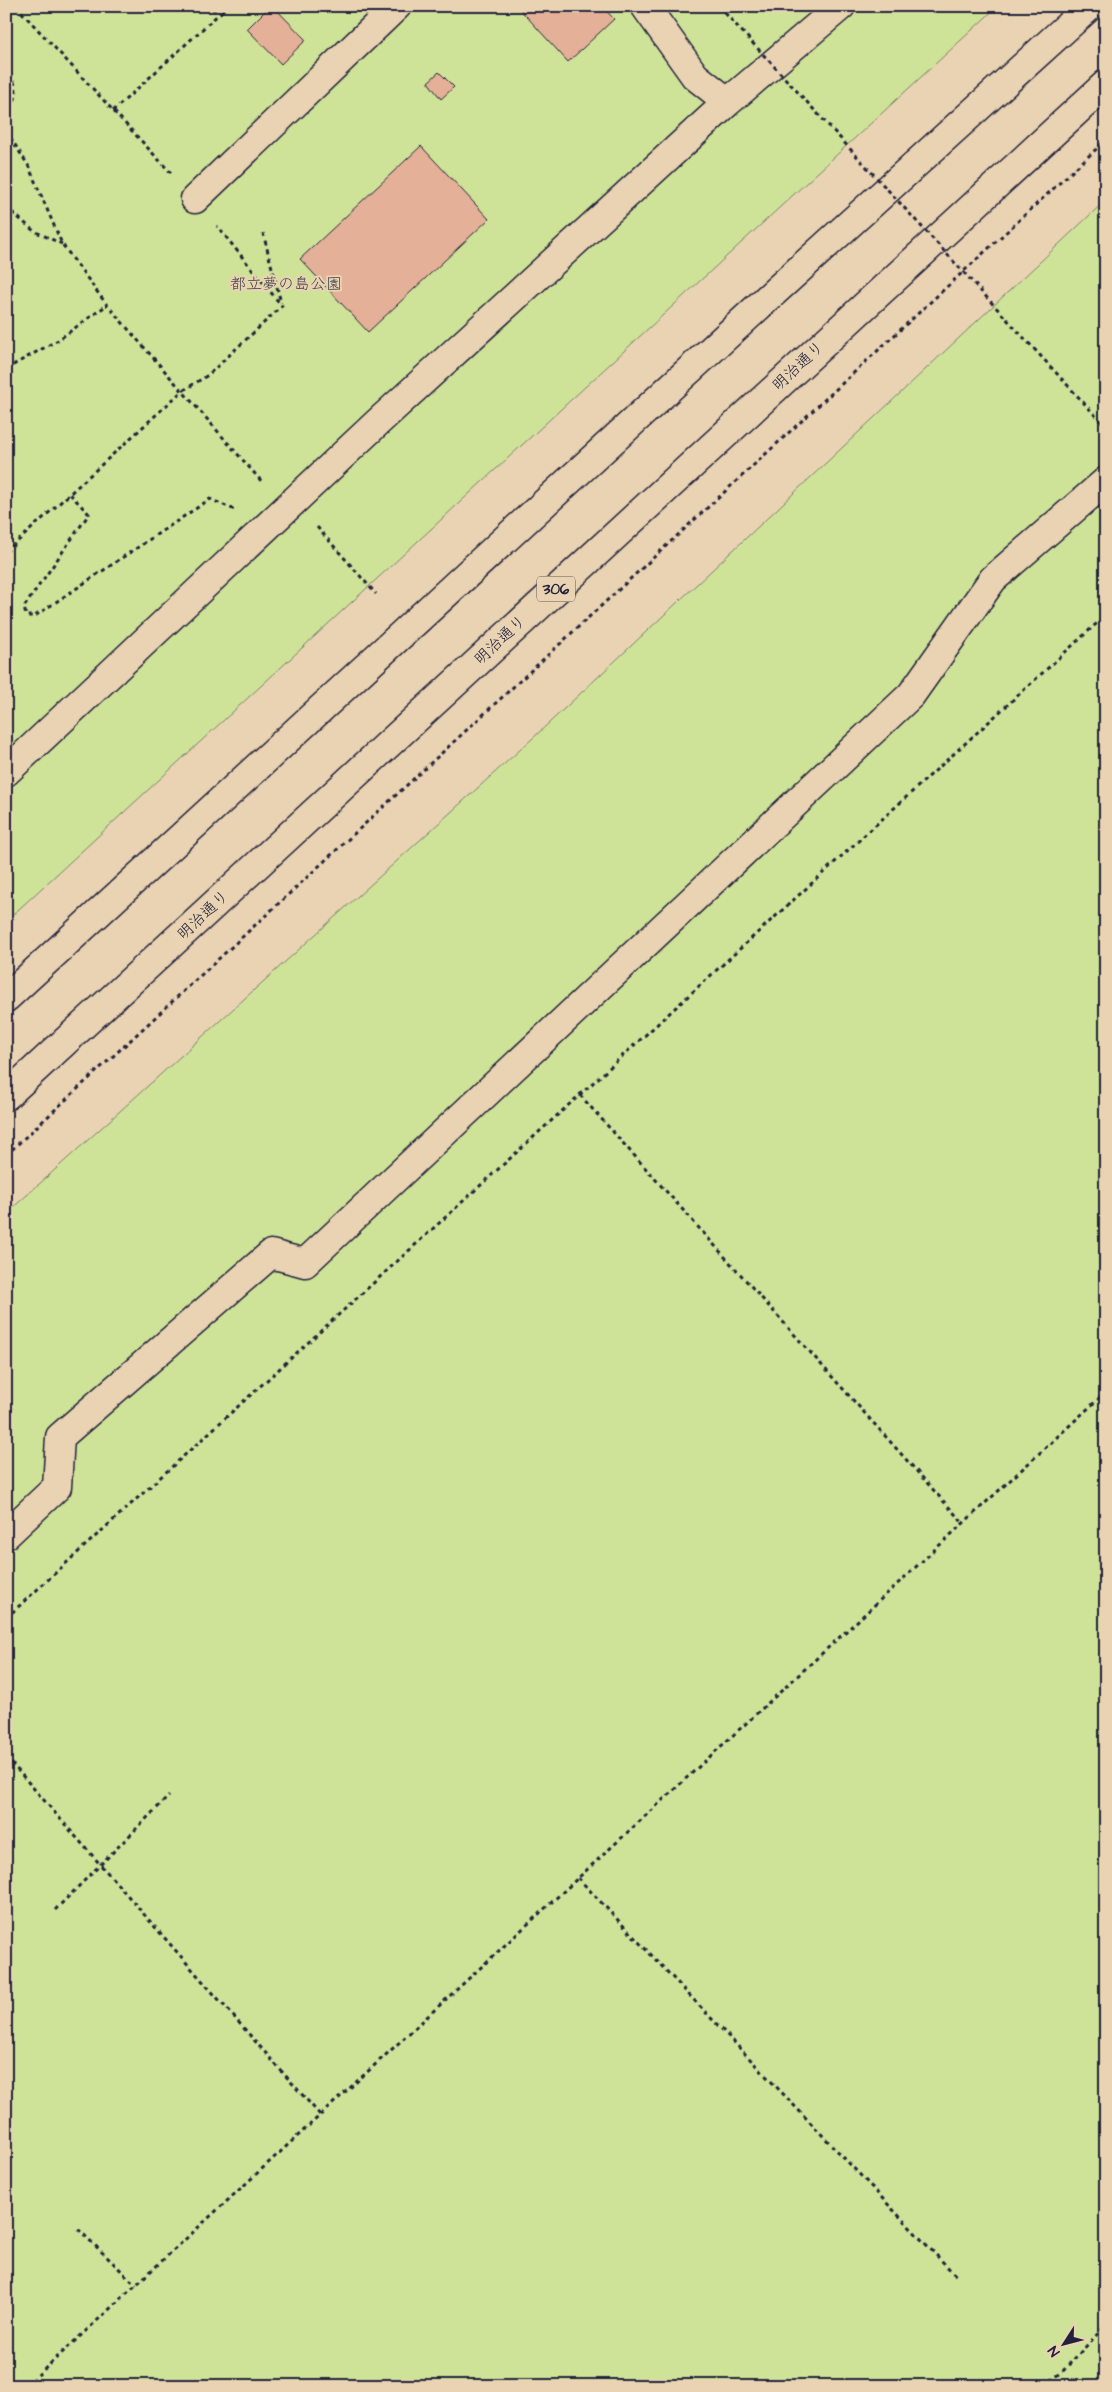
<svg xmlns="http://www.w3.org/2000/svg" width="1112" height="2392" viewBox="0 0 1112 2392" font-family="'Architects Daughter','Klee One',sans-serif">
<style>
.green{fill:#cfe398;stroke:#78826a}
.building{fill:#e5b098;stroke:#22223b}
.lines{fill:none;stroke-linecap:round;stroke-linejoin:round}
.minor-casing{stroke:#22223b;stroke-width:31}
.major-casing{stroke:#22223b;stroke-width:31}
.path{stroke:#22223b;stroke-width:3;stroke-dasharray:4 4;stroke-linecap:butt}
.minor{stroke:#e9d3b2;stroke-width:28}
.major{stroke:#e9d3b2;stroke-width:28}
.path-bridge{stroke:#22223b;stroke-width:3;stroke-dasharray:4 4;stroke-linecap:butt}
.labels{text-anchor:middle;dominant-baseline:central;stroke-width:4;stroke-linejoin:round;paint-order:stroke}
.shield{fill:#e9d3b2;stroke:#5e575f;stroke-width:1}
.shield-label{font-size:15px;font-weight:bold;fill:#22223b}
.park-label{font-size:16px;fill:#3c3f49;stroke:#e9d3b2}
.street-label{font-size:16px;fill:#22223b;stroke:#e9d3b2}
</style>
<rect width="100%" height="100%" fill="#e9d3b2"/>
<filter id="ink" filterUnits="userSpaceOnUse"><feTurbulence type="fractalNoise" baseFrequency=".02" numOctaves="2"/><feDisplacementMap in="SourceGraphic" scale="10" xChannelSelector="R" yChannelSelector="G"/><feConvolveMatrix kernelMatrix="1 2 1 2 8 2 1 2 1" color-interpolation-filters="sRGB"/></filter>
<g filter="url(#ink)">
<path class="green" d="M6,6H998L6,921V271L9,269L6,266Z
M1106,200V2386H6V1214L532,739Z"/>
<path class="building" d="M270,6H273L306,40L281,64L247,29Z
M517,6H602L614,19L568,62Z
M439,72L454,87L441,99L428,82Z
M421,146L489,219L368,332L300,259Z"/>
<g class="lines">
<defs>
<path id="minor" d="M645,6L695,76L728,102
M195,199L397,6
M6,772L377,423L728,102L841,6
M6,1535L57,1487L60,1437L271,1254L305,1263L911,695L993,579L1106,481"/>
<path id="major" d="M6,998L771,295L1090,6
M6,1096L1106,84"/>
</defs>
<use href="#minor" class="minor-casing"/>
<use href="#major" class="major-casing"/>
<path class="path" d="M16,6L172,174
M718,6L725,13
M221,12L228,6
M6,67C15,81 23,98 6,110
M113,111L221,12L202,6
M6,131L28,165L62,244L107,305L263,483
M6,207L34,231L62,244
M263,233L281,303
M6,369L58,340L107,305
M70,494L89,514L24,607L26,616H35L210,499L235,510
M317,527L376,594
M6,552L181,392L208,375L282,306L217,226
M580,1095L963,1523
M6,1155L1106,140
M6,1618L1106,615
M6,1757L320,2115
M578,1878L958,2278
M55,1910L169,1796
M78,2229L136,2285
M26,2386L1106,1392
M1044,2386L1061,2373L1106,2325"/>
<use href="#minor" class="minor"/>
<use href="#major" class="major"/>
<path class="path-bridge" d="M725,13L1106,427"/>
</g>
</g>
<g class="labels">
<rect class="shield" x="537" y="576.5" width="38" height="25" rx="4"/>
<g class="shield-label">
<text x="556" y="589">306</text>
</g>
<g class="park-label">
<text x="286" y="284">都立夢の島公園</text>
</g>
<g class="street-label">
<text transform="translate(798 366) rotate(-43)">明治通り</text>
<text transform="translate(500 640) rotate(-43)">明治通り</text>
<text transform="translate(203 915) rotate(-43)">明治通り</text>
</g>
</g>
<rect width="1112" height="2392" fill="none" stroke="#e9d3b2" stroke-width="25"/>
<rect x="12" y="12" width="1087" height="2367" fill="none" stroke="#22223b" stroke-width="2" filter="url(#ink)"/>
<g transform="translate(1064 2344) rotate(234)" stroke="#e9d3b2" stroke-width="4" paint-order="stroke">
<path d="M0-4L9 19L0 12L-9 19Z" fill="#22223b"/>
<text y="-8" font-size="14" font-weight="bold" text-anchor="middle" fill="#22223b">N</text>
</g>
</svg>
